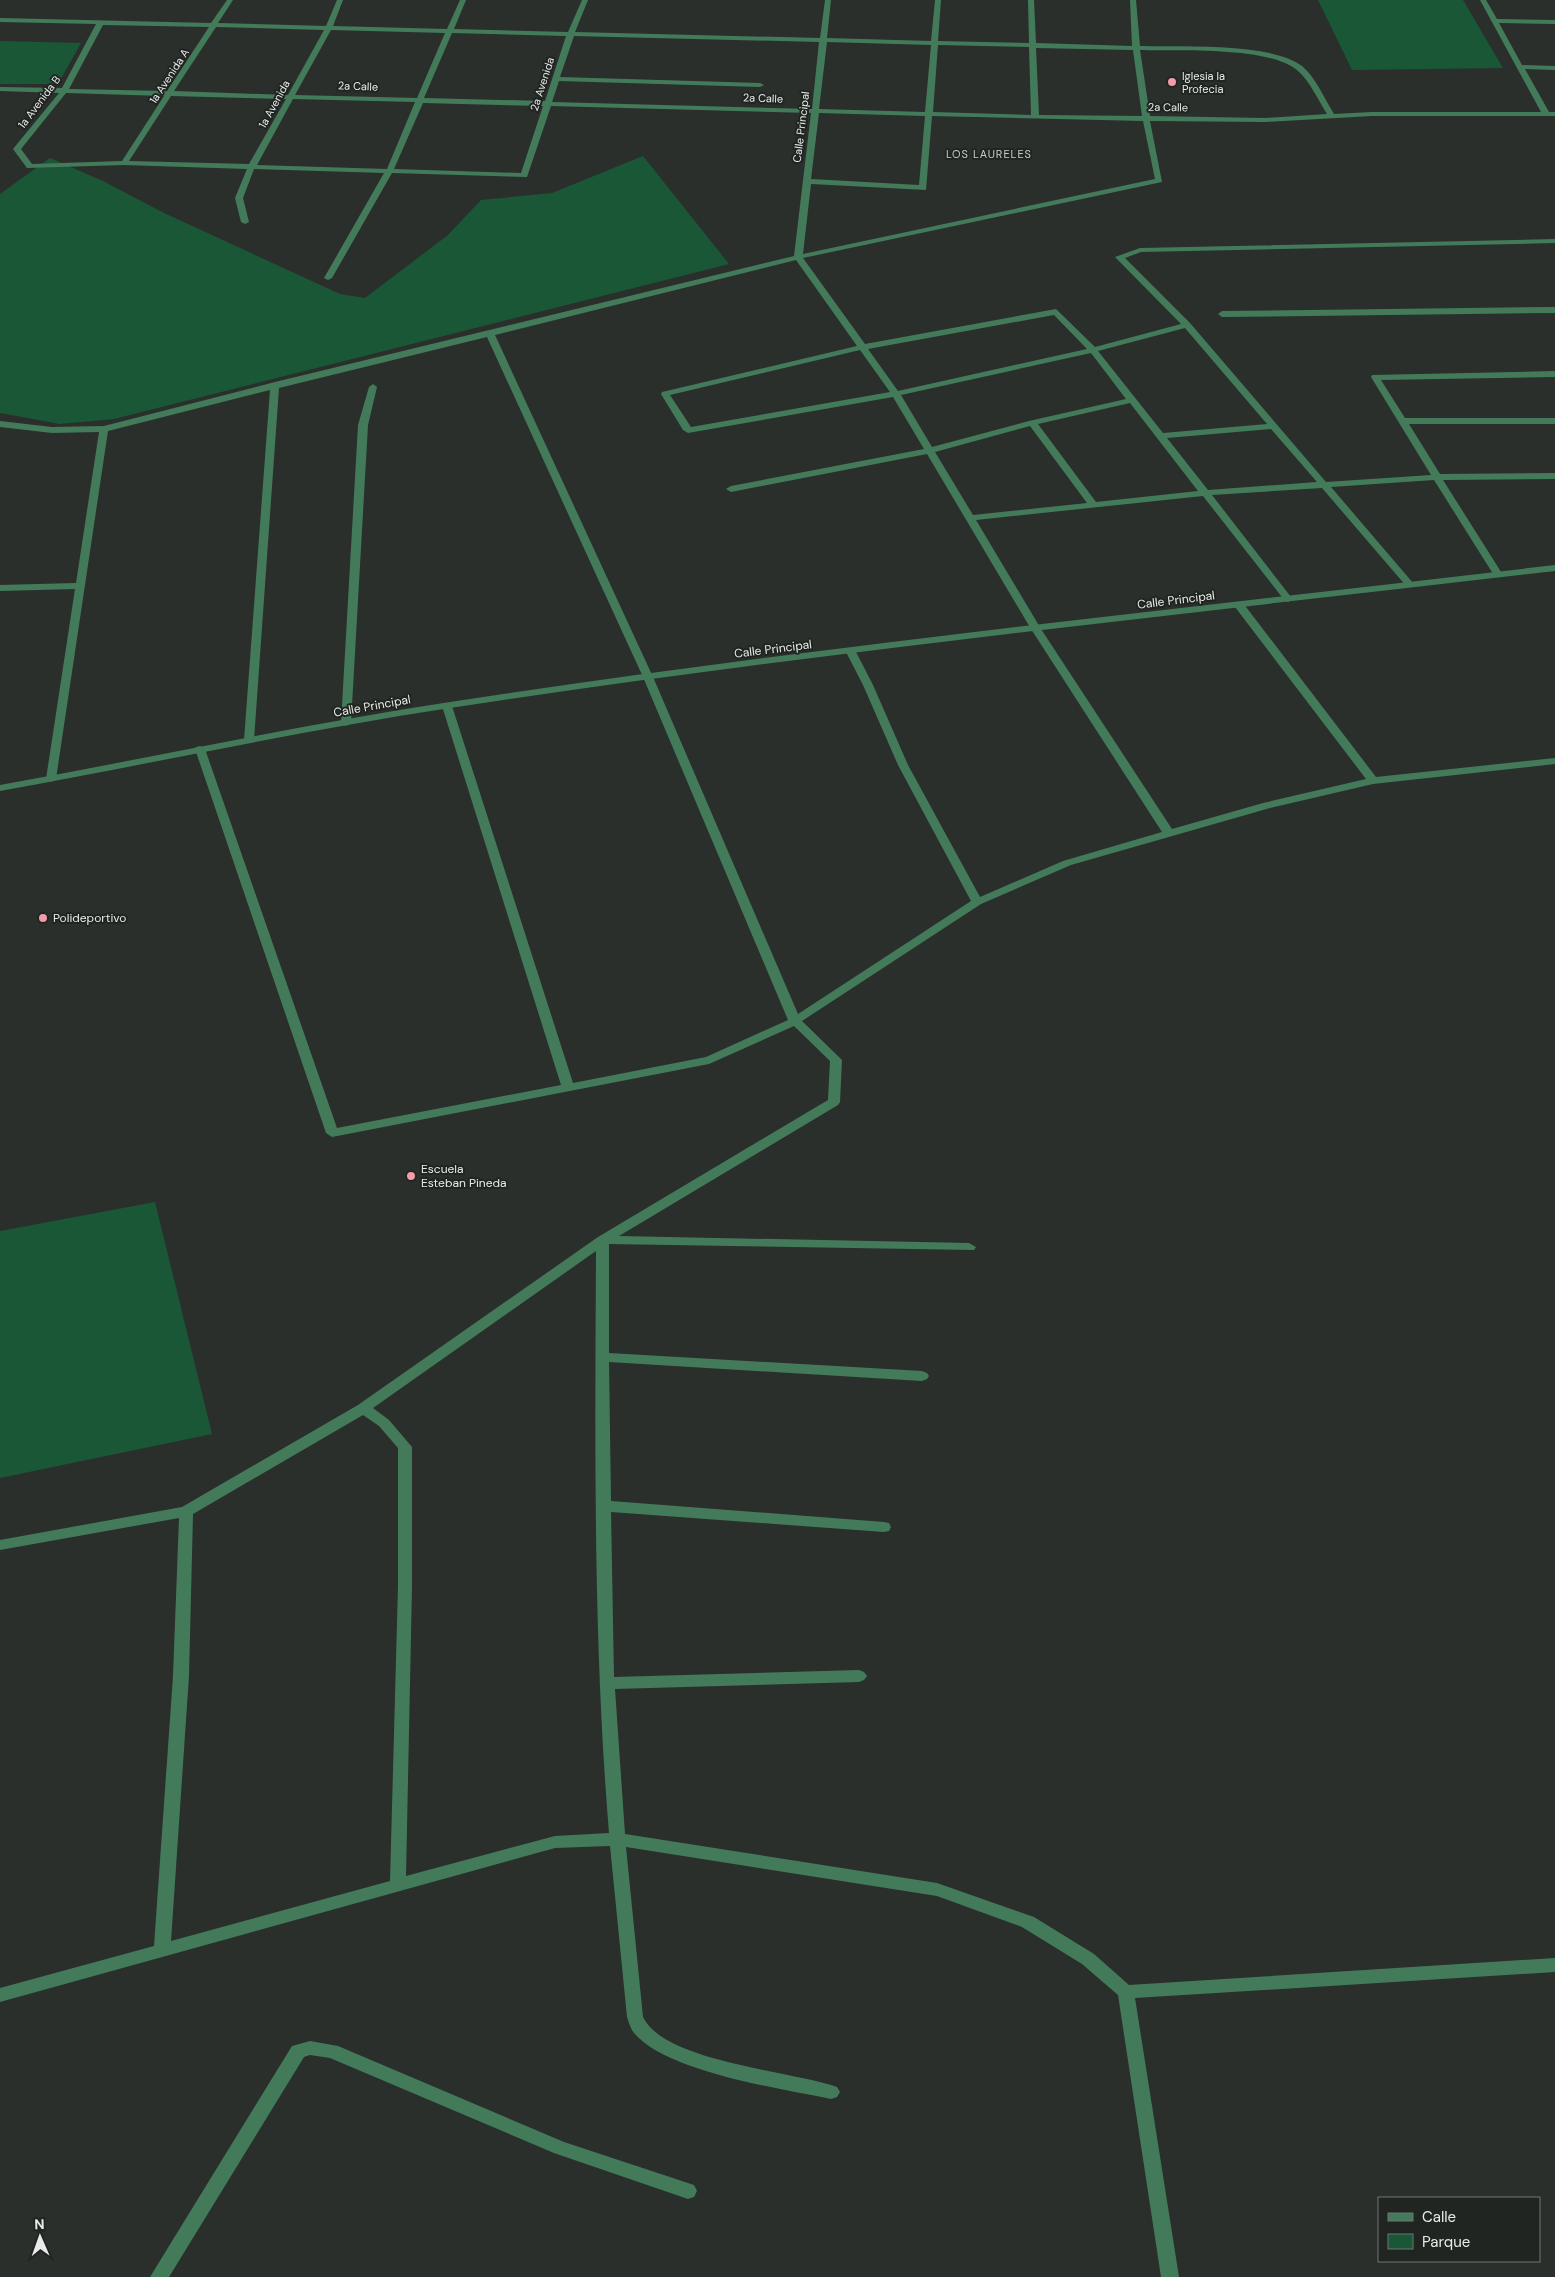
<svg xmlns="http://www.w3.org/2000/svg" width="1555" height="2277" viewBox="0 0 1555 2277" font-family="'DM Sans',sans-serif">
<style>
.green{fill:#1a5737}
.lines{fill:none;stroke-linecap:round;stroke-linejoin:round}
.minor{fill:#437b5a;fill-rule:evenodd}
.tertiary{fill:#437b5a;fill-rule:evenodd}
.poi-dot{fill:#f39aac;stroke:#202522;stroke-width:2}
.labels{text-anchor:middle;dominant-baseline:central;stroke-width:4;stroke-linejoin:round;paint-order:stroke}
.far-street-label{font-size:11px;fill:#e8ebe9;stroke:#202522}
.far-poi-label{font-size:11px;fill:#e8ebe9;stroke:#202522;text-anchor:start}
.far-neighbourhood-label{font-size:11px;letter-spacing:1px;fill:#c8ceca;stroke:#202522}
.street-label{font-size:12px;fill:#e8ebe9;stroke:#202522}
.poi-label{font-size:12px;fill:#e8ebe9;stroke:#202522;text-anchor:start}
</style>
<rect width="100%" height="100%" fill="#2a2f2c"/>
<path class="green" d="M1318,0H1463L1503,68L1352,70Z
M0,41L81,43L58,84H0Z
M643,156L729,264L114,419L60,424L0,413V194L50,158L103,181L164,213L340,294L365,298L448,235L481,200L552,193Z
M155,1202L212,1434L0,1478V1231Z"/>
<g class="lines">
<path class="minor" d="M227,0H233L218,23L326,26L337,0H343L333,26L447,29L460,0H466L454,29L568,32L582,0H588L575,32L820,38L825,0H831L827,38L931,41L935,0H941L938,41L1029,43L1028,0H1034L1036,43L1132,46L1130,0H1136L1140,46C1180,47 1270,42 1302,66C1316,78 1324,98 1334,114L1372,112H1541L1480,0H1486L1497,19L1555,20V24L1499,23L1522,65L1555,66V70L1525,69L1549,112H1555V116H1372L1265,122L1150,121L1162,182L803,258L865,344L1056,309L1095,347L1181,324L1115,257L1140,248L1555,239V243L1141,252L1125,258L1190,323L1326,482L1431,475L1371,377L1372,375L1555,371V377L1381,380L1405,418H1555V424H1409L1440,474L1555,473V479L1443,480L1503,575L1501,577H1495L1434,480L1331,487L1413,583V587H1407L1322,488L1212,495L1291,597L1293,599L1288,602L1285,601L1203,496L976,520L1041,629L1172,829L1263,803L1366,779L1235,607V603H1243L1376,777L1555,758V764L1373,784L1270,808L1071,865L981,904L802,1021L842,1060L840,1102L838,1105L619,1236L969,1243L976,1247L974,1250L609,1244V1353L922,1371L927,1373L929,1376L927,1379L922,1381L609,1362L611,1501L884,1522L889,1523L891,1527L889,1531L884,1532L611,1512L614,1677L859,1670L864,1672L867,1676L864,1680L859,1682L615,1689L625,1834L937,1883L1034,1917L1094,1954L1129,1985L1555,1958V1972L1135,1998L1179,2277H1161L1118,1995L1082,1964L1022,1927L937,1896L626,1847L643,2017C664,2062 793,2071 837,2087L840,2092L837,2097L831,2099C782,2089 668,2072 635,2034C631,2030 629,2023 627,2017L610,1846L555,1848L0,2002V1988L154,1946L173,1676L179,1518L0,1550V1540L182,1507L358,1405L598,1237L828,1100L830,1061L794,1026L709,1064L332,1137L326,1133L195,749L196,747L200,746L205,749L337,1128L561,1085L442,706L447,703L452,706L573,1083L706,1057L788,1020L643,677L487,337L279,388L254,740L249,743L244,740L270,390L108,431L56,779L51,782L46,779L75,589L0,591V585L76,583L99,432L52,433L0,427V421L52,427L104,426L275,382L794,256L811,113L551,106L527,177L392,173L332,278L328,280L324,278L384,173L254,169L243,198L249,222L245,224L241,222L235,198L247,169L124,165L27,168L13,149L59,93L0,91V87L62,88L96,24L0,22V18L211,23ZM103,25L209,27L167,91L69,89ZM216,27L324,30L288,95L174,91ZM331,30L445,33L417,98L295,95ZM452,33L566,36L545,101L424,98ZM574,36L819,42L812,109L552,102L559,81L760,87L764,85L760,83L560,77ZM827,42L931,45L925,112L819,109ZM938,45L1029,47L1031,115L933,112ZM1036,48L1133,50L1142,116L1039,115ZM1140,50C1178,51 1268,46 1297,70C1310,81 1318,100 1327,114L1265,118L1150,116ZM66,93L164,96L122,161L32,164L21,149ZM171,96L286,99L249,164L129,161ZM293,99L415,102L387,169L257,165ZM423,103L543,106L521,173L394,169ZM819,113L925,116L919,185L811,179ZM932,116L1143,121L1155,179L803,254L811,184L926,190ZM796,260L857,346L662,392L661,394L683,430L688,433L893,397L924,449L731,486L726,489L731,492L927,454L1031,629L1162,832L1063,861L980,897L908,765L873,685L856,652L855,650H847L846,652L863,685L898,765L971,901L798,1014L653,677L495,335ZM1054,315L1087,349L898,391L868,349ZM1185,328L1267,424L1163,433L1098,351ZM860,350L890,392L691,427L670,395ZM1091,353L1126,399L1029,421L932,447L901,395ZM1130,403L1198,491L1096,502L1038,424ZM1030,426L1087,503L973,515L935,452ZM1271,429L1317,482L1208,490L1167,438ZM596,1251C595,1445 593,1640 609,1833L555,1836L406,1876L412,1586V1447L389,1420L373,1408ZM363,1415L379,1426L398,1448V1586L390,1881L171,1941L189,1676L193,1514Z
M1555,307V313L1222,317L1218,314L1222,311Z
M373,384L377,387L368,425L351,723L346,726L341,723L358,425L369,387Z
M310,2041L338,2046L564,2142L694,2185L697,2191L694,2197L688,2199L554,2153L330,2058L310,2055L304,2057L169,2277H150L292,2046Z"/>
<path class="tertiary" d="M1555,565V571C1186,614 817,652 450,708C299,731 150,764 0,791V785C150,758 299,725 450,702C817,646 1187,608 1555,565Z"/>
</g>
<g class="poi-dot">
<circle cx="1172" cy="82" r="5"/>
<circle cx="43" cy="918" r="5"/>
<circle cx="411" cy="1176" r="5"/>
</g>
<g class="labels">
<g class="far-street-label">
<text transform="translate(169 76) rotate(-57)">1a Avenida A</text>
<text transform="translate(542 84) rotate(-72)">2a Avenida</text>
<text transform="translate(358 86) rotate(2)">2a Calle</text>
<text transform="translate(763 98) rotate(2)">2a Calle</text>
<text transform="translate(39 102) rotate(-53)">1a Avenida B</text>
<text transform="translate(274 104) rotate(-61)">1a Avenida</text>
<text transform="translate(1168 107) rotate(1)">2a Calle</text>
<text transform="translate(801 127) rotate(-83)">Calle Principal</text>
</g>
<g class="far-poi-label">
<text x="1182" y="76">Iglesia la<tspan x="1182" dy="13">Profecia</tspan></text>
</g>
<g class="far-neighbourhood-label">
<text x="989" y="154">LOS LAURELES</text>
</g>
<g class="street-label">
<text transform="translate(1176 600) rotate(-7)">Calle Principal</text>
<text transform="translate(773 649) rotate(-7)">Calle Principal</text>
<text transform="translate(372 706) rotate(-10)">Calle Principal</text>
</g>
<g class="poi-label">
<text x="53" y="918">Polideportivo</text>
<text x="421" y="1169">Escuela<tspan x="421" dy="14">Esteban Pineda</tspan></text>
</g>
</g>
<rect x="1378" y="2197" width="162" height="65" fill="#202522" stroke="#707472"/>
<rect x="1388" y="2213" width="25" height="8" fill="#437b5a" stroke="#707472"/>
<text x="1422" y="2222" font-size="15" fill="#e8ebe9">Calle</text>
<rect x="1388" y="2234" width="25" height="15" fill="#1a5737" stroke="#707472"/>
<text x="1422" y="2247" font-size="15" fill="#e8ebe9">Parque</text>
<g transform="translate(40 2237) rotate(358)" stroke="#202522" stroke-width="4" paint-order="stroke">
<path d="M0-4L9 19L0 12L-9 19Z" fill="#e8ebe9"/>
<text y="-8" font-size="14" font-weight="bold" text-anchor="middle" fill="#e8ebe9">N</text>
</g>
</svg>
